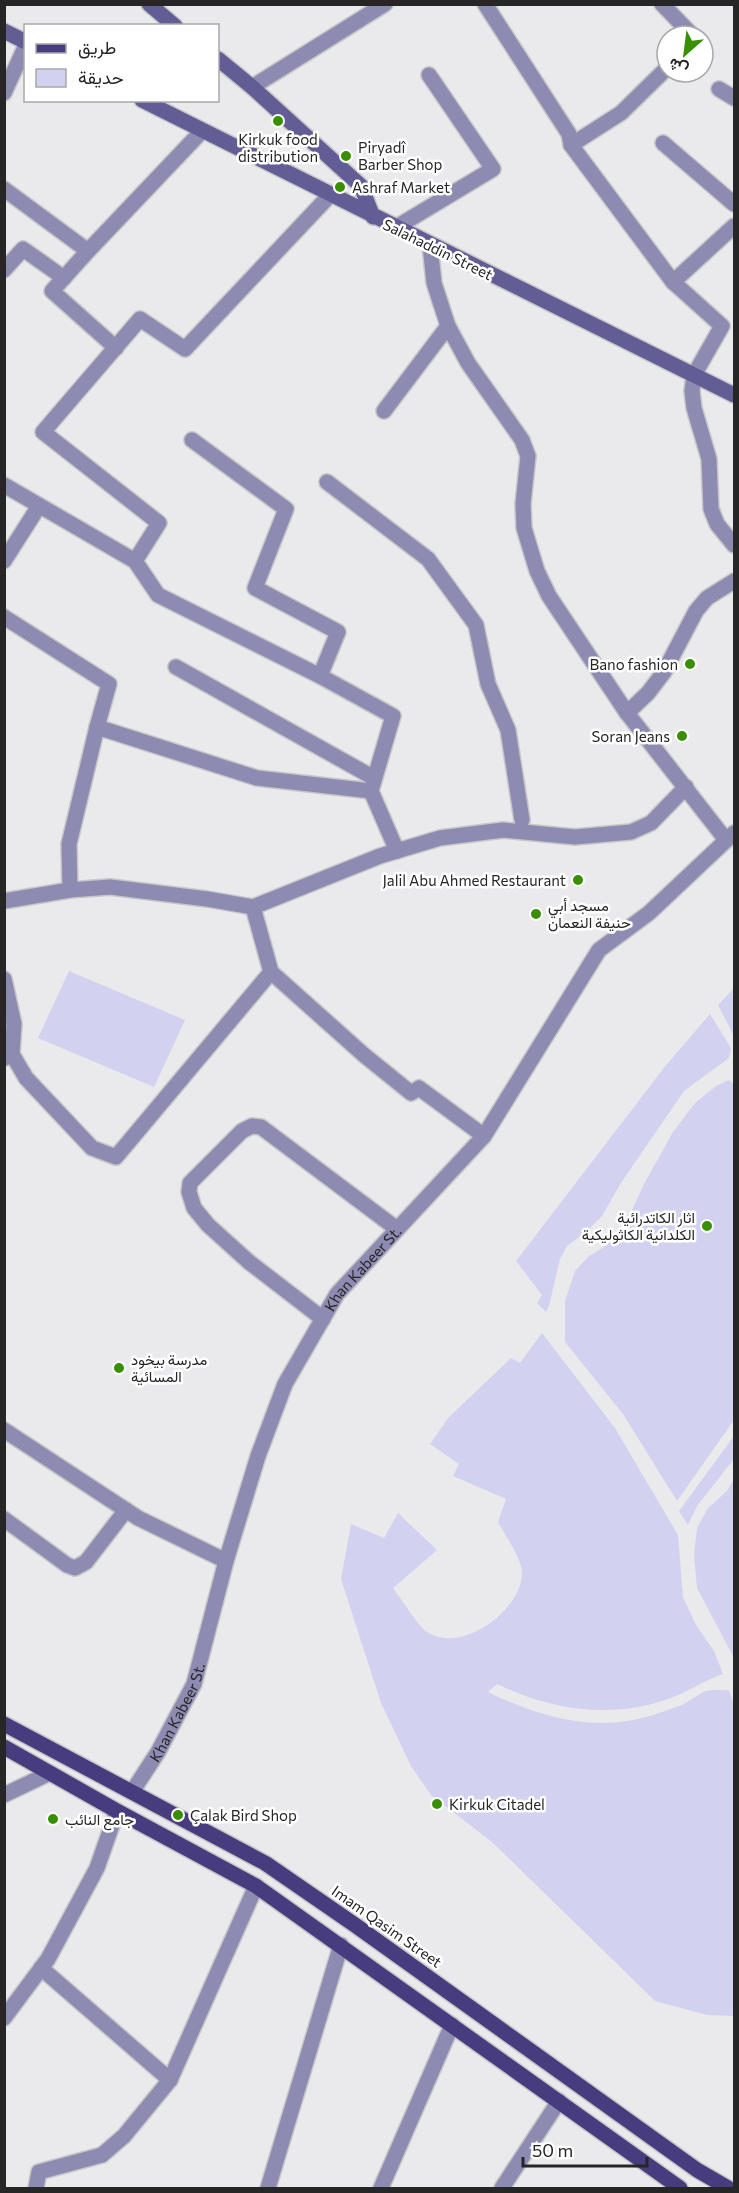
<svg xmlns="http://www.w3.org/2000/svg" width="739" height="2193" viewBox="0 0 739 2193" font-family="Commissioner,Vazirmatn,sans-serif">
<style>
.green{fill:#d2d1f0}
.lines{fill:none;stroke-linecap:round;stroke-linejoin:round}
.street-casing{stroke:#c7c7c9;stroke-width:18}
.secondary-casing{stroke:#c7c7c9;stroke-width:18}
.primary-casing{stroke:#c7c7c9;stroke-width:18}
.street{stroke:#8e8bb2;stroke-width:15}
.secondary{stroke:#635d95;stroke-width:15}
.primary{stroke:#473c7e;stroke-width:15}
.poi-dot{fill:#389000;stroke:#fff;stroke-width:2}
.labels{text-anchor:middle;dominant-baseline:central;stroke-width:5;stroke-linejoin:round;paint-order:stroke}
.poi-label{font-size:15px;fill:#262627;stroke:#fff;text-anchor:start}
.street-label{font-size:15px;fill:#262627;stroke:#fff}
</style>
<rect width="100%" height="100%" fill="#eaeaed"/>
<path class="green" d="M69,971L185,1020L154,1087L38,1038Z
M734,988V1036L718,1005Z
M710,1014L731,1048L729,1058L684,1091L621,1183L602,1216L586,1232L567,1246L560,1259L549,1306L546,1312L537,1303L542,1295L516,1261L663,1069Z
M729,1080L734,1084V1420L677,1501L623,1414L565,1342V1301L575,1271L589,1256L601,1249L618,1235L627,1221L644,1184L673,1132L695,1103L716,1086Z
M542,1333L615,1428L678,1535L683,1597L696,1625L714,1651L723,1674C708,1679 695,1687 681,1694C620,1720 556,1713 497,1684L488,1692C542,1718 597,1734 656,1714C665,1711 674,1708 682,1705C690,1701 698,1694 706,1691C713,1689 722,1691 729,1690L734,1705V2016L707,2015L655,2001L492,1842L431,1795L411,1766L381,1703L341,1579L351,1524L384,1538L398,1513L437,1550L393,1588C401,1598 418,1626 427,1632C462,1655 523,1609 522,1572C522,1560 504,1533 498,1522L506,1499L453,1476L459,1464L430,1444L449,1417L511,1358L520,1363Z
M734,1436V1459L697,1506L688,1525L679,1511Z
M734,1479V1658L697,1588L694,1555L697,1528L708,1508L727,1491Z"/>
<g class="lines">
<defs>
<g id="street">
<path d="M485,4L569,134L571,145L673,282"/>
<path d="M662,4L693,36"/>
<path d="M252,87L385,4"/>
<path d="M719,89L734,98"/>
<path d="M4,93L26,45"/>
<path d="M663,143L734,204"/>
<path d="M571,145L621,113L667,68"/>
<path d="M4,189L88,251"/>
<path d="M734,226L673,282L722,326L694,375L692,391L694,408L709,459L711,509L717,524L734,545"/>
<path d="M395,228L493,169L429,75"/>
<path d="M430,245L434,283L448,326L468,363L522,440L528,456L523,504L524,528L537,571L549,596L627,713L726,840"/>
<path d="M4,270L23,249L64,278"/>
<path d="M116,348L52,291L88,251L202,131"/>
<path d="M384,411L448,326"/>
<path d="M192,440L286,509L255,588L338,632L320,676"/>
<path d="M327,482L428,559L476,625L488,684L508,730L522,820"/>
<path d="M4,485L135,561L158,595L320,676L393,716L371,791L397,851"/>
<path d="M4,561L39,506"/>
<path d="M135,561L159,523L43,432L140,319L185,349L330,195"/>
<path d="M4,617L109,684L97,727L69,844L70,890"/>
<path d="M176,667L374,778"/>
<path d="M627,713L648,693L664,672L696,611L707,598L734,581"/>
<path d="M97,727L257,778L371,791"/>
<path d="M4,901L70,890L110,887L207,899L253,907L380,856L440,838L503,830L575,837L631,832L651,823L686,787"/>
<path d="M253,907L271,972L364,1055L411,1093L419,1088L484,1136"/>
<path d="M4,979L14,1024L12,1054L5,1058"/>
<path d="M12,1054L26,1078L92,1148L116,1157L271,972"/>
<path d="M323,1319L249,1262L208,1225L194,1208L189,1192L190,1183L242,1131L252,1126L261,1127L397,1229"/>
<path d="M4,1430L138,1518L226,1561"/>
<path d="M4,1519L67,1565L75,1568L86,1562L126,1510"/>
<path id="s1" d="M132,1792L158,1752L194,1684L226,1561L258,1456L285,1384L337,1294L484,1136L599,950L649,913L734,833"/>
<path d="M4,1795L50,1773"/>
<path d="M41,1968L170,2080"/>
<path d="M4,2018L48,1959L97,1868L117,1811"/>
<path d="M36,2188L39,2172L102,2155L124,2136L170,2080L256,1886"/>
<path d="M268,2188L341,1945"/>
<path d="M381,2188L452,2025"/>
<path d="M502,2188L559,2101"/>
</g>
<path id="secondary" d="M149,4L175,26
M4,31L26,42
M218,59L252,87L361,186L373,217
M142,100L734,395"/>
<path id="primary" d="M4,1724L265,1863L355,1925L697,2170L728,2188
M4,1747L117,1811L256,1886L680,2188"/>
</defs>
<use href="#street" class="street-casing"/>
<use href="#secondary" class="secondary-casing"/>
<use href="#primary" class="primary-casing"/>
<use href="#street" class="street"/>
<use href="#secondary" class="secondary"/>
<use href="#primary" class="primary"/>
</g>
<g class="poi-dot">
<circle cx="278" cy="121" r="6"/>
<circle cx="346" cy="156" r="6"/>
<circle cx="340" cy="187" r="6"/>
<circle cx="690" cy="664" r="6"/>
<circle cx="682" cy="736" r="6"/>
<circle cx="578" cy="880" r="6"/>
<circle cx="536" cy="914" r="6"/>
<circle cx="707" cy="1226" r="6"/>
<circle cx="119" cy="1368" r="6"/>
<circle cx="437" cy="1804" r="6"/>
<circle cx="178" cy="1815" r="6"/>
<circle cx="53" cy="1819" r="6"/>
</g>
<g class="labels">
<g class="poi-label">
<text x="278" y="139" text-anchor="middle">Kirkuk food<tspan x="278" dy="17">distribution</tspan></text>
<text x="358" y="147">Piryadî<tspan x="358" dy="17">Barber Shop</tspan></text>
<text x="352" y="187">Ashraf Market</text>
<text x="678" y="664" text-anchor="end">Bano fashion</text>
<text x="670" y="736" text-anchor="end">Soran Jeans</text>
<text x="566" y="880" text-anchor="end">Jalil Abu Ahmed Restaurant</text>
<text x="548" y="905">مسجد أبي<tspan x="548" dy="17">حنيفة النعمان</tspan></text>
<text x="695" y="1217" text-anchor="end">اثار الكاتدرائية<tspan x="695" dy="17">الكلدانية الكاثوليكية</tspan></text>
<text x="131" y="1359">مدرسة بيخود<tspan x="131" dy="17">المسائية</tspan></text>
<text x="449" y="1804">Kirkuk Citadel</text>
<text x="190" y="1815">Çalak Bird Shop</text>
<text x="65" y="1819">جامع النائب</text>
</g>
<g class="street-label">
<text transform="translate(438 249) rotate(26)">Salahaddin Street</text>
<text stroke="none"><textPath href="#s1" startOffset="578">Khan Kabeer St.</textPath></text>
<text stroke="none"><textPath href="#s1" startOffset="92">Khan Kabeer St.</textPath></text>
<text transform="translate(387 1926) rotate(35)">Imam Qasim Street</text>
</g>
</g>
<rect width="739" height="2193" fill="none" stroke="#262627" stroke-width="12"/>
<rect x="24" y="24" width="195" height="78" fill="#ffffff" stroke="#a8a8a9" stroke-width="1.5"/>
<rect x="36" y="44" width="30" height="9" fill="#473c7e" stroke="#a8a8a9" stroke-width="1.5"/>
<text x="78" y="54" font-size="18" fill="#262627">طريق</text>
<rect x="36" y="69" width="30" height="18" fill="#d2d1f0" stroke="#a8a8a9" stroke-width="1.5"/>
<text x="78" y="84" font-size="18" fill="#262627">حديقة</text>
<g transform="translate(685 54) rotate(208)"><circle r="28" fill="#ffffff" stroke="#a8a8a9" stroke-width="1.5"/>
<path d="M0-4.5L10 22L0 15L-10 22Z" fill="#389000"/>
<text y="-9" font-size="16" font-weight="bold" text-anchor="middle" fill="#262627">ش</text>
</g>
<path d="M523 2157v9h124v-9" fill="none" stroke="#262627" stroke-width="3"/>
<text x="532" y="2157" font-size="18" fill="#262627" stroke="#ffffff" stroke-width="4.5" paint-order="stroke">50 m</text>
</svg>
